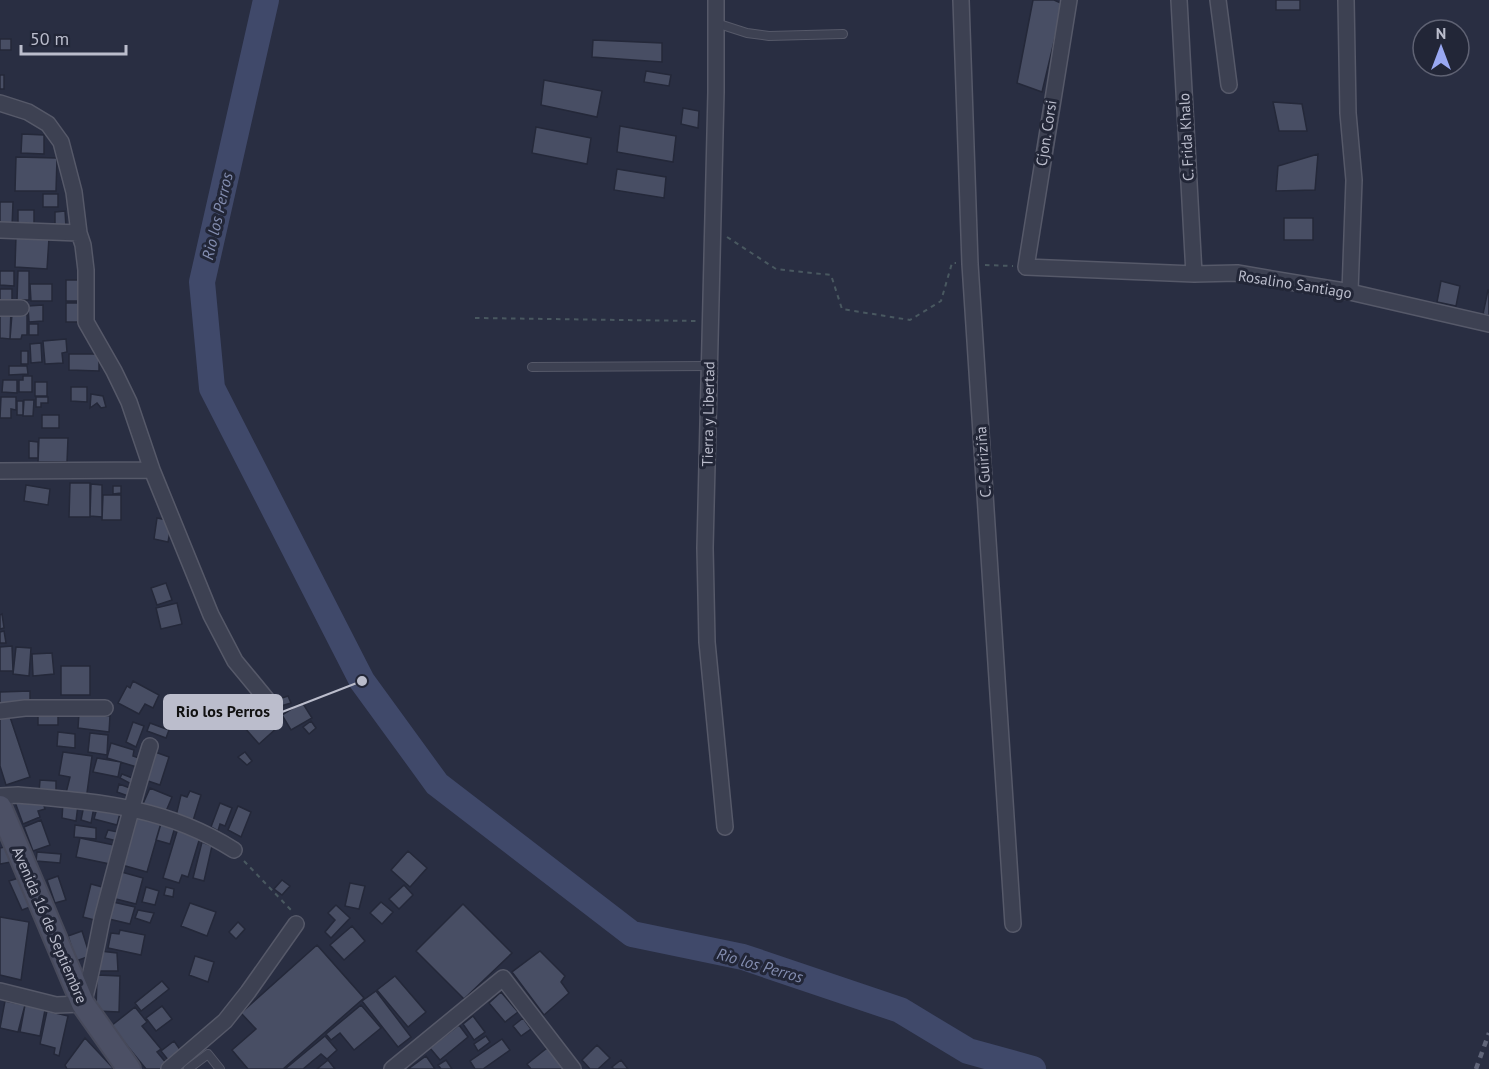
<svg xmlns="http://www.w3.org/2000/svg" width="1489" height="1069" viewBox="0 0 1489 1069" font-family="'PT Sans',sans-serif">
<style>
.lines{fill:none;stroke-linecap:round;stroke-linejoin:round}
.river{stroke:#40496a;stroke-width:26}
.building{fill:#484e64;stroke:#242839;stroke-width:1.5}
.lane-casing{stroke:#565969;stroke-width:10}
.street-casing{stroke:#565969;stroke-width:18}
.secondary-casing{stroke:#474a5b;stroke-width:26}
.path{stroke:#495860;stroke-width:2;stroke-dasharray:4.5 4.5;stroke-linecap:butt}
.lane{stroke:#3d4152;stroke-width:8}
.street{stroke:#3d4152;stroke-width:15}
.secondary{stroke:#4c5065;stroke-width:22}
.rail{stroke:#606579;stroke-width:4.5;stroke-dasharray:6 6;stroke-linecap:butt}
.labels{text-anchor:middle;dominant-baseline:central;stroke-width:6;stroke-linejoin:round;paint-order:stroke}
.street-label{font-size:15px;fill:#bbbdcc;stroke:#222637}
.water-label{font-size:16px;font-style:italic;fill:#848eb1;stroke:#222637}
.leader{fill:none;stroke:#bbbdcc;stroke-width:2}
.callout-dot{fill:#bbbdcc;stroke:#222637;stroke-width:2}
.callout{fill:#bbbdcc;stroke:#bbbdcc;stroke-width:2}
.callout-label{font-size:16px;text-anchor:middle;font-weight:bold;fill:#111}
</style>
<rect width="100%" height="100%" fill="#292e42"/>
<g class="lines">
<path class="river" d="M266,0L202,282L212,388L362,681L437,784L632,934L743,957L900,1010L968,1051L1033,1069"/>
</g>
<path class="building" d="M1033,0H1054L1063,4L1042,92L1017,83Z
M1276,0H1300V10H1276Z
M0,39H11V50H0Z
M593,40L662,43V62L592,57Z
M646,71L671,75L669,86L644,82Z
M0,75H4V89H0Z
M544,80L602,91L597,117L541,105Z
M1273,102L1302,104L1307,131H1279Z
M683,108L699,111L698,128L681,124Z
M620,126L676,136L673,162L617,152Z
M536,127L591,138L587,164L532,153Z
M22,134L44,135V154L21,153Z
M1318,154L1315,190L1276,191L1278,166Z
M16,157L57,158L56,191H15Z
M617,169L666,177L664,198L614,190Z
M43,194H58V207H43Z
M0,202H13L12,227L0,226Z
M18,210H34V225H18Z
M65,211L66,227H55V212Z
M1284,218H1313V240H1284Z
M16,236L49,238L47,269L15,267Z
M0,271H14V286L0,285Z
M18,271H29V300H17Z
M66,280H82L81,301H66Z
M1441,281L1460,286L1456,306L1437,302Z
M30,284H52V301H31Z
M0,289H12V305H0Z
M1488,290H1489V316L1483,314Z
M66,303H80V322H66Z
M43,305V321L29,322L28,306Z
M11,309H27V335H22L21,339H10Z
M0,313L12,314L10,339L0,338Z
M29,324H38V335H29Z
M66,339L67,352L62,353L63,363L45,364L43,341Z
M41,343L42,362L31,363L30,344Z
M21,351H28V364H21Z
M69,354H99V371L69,370Z
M9,366H27L28,374L9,375Z
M23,376H32V392H19V380H23Z
M3,380H17V393L2,392Z
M35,382H47V396H35Z
M71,387H87V402L71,401Z
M91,394L103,396L106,407L101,408L97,403L90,408Z
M1,397H16V410L11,409V418H0Z
M36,397H48V403H41V407H36Z
M24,400H34L33,416H23Z
M17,401H23V415H17Z
M42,415H59V428H42Z
M39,438H68L67,462H38Z
M29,441L38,442V458H29Z
M70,483H90V517H69Z
M91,484L102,485V517L90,516Z
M26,485L50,489L48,505L24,501Z
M113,486H121V493L113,494Z
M103,495H121V520H102Z
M157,518L172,521L168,542L154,539Z
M166,583L172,600L157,605L151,588Z
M177,603L182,624L161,629L156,608Z
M2,614L4,628L0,629V615Z
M4,631L6,643H0V632Z
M12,646L13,671H0V647Z
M16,647L31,648L29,676L13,674Z
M52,653L54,674L33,676L32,654Z
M61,666H90V695H61Z
M133,681L159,695L153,708L145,704L139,714L118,703L127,686L130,688Z
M30,691V706L0,707V692Z
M288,696L291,703L281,706L279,699Z
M302,702L312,718L291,730L282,715Z
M263,709L279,726L259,744L244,727Z
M79,713L110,716L109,732L78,728Z
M9,714L30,777L6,785L0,766V717Z
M38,715H58V725H38Z
M311,721L316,728L309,734L303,727Z
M133,722L144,726L136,747L126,742Z
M150,723L169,730L166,738L147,731Z
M58,732L75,734V748L57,746Z
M90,733L108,735L107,755L88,752Z
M111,743L134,750L133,756L142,759L140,768L107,758Z
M63,752L92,756L86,800L65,797L70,777L59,775Z
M155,752L169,757L160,785L145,780Z
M245,752L252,761L247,765L238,757Z
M97,758L121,762L118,777L93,772Z
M122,774L135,779L133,785L120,778Z
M40,780L56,781V794L39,793Z
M119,784L130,788L128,796L117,792Z
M150,788L172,797L164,816L142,806Z
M190,791L201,795L192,824L176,816L181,795L187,797Z
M41,797L45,809L38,811L40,817L23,824L15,802Z
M63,803L78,805L76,821L62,818Z
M220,803L232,808L225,826L220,824L218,831L211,827Z
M84,805L94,807L91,823L81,820Z
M238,806L251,812L241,837L228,830Z
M97,808L120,813L117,825L94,819Z
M138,813L162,820L147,872L122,865Z
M41,820L50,845L33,851L24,827Z
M161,823L175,827L170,844L156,840Z
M75,825L96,828V839L74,837Z
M178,828L201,834L188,877L182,875L179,883L163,878Z
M108,830L118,832L117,841L105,838Z
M80,838L114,845L110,864L76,857Z
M202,842L212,846L204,881L193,878Z
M9,846L11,862L0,864V848Z
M408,851L427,868L410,887L391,870Z
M37,852L61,854L60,863L36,861Z
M118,871L143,878L136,904L112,898Z
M58,876L66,900L55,903L47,880Z
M22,877L33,906L22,910L9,881Z
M282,880L290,886L282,895L274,889Z
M350,883L365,886L359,909L345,906Z
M91,884L106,888L98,921L83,917Z
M404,885L413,895L399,909L389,899Z
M146,887L159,891L155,905L142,902Z
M166,887L174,889L173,897L164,895Z
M113,902L135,907L130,924L109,919Z
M381,902L393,912L382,924L370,913Z
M190,903L216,912L207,936L181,926Z
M463,904L512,953L464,999L416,951Z
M336,905L350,918L331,938L325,932L335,920L328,913Z
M138,910L154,913L150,923L135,918Z
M0,917L29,922L21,980L0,975Z
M238,922L245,929L236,939L229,932Z
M352,926L365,941L344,960L330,945Z
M120,930L145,935L141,955L108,948L111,933L119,934Z
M82,931L90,956L76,961L68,936Z
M317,945L364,998L283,1069H248L232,1050L256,1029L241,1013Z
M100,951L117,953L118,971H98Z
M540,951L565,976L561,982L569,993L544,1015L512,972Z
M195,956L214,962L208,982L189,975Z
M97,975L120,976L119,1012L96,1011Z
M395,976L426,1012L408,1027L377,990Z
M162,981L169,989L141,1011L135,1003Z
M376,991L411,1037L398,1047L362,1001Z
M501,992L518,1012L505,1022L489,1003Z
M5,1001L25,1005L18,1032L0,1028Z
M25,1005L45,1010L40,1036L20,1032Z
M361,1005L381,1028L354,1050L340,1033L331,1040L326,1034Z
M162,1006L172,1019L156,1031L146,1018Z
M135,1007L147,1022L142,1026L161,1049L157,1052L167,1064L161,1069H146L111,1026Z
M47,1011L68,1016L59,1056L54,1054L55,1048L40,1044Z
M473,1016L485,1032L474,1040L463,1024Z
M523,1018L531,1029L521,1036L513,1026Z
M459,1025L468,1037L440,1060L430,1048Z
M325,1036L337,1050L327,1059L321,1054L303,1069H285Z
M486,1036L490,1042L478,1051L474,1044Z
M85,1038L114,1069H67L65,1065Z
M502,1039L510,1050L483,1069H475L470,1061Z
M174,1041L181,1051L169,1061L161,1051Z
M597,1045L610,1058L598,1069H590L582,1060Z
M547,1048L564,1069H531L527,1064Z
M426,1056L435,1069H408Z
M328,1060L335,1069H317Z
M446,1060L452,1069H441L438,1065Z
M621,1060L628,1069H614L612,1067Z"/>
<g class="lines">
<defs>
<path id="lane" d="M716,23L747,33L769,36L843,34
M532,367L709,366
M188,1069L208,1054L220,1069"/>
<path id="street" d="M716,0V92L705,548L707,642L725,827
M961,0L970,264L1013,924
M1069,0L1026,267L1194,274L1237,273L1350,292L1489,324
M1179,0L1194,274
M1218,0L1229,85
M1346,0L1348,113L1354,180L1350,292
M0,103L28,112L48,124L61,142L74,192L79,233L83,245L86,270V322L114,371L129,402L152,470L211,615L235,661L273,707
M0,230L79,233
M0,308H21
M0,471L152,470
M0,711L25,708H105
M0,796L18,795C97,802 165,806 234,850
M0,991L56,1005L83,1004C91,976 96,948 102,919C117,861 132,803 150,746
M169,1069L225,1021L248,992L296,924
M392,1069L503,978L573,1069"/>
<path id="secondary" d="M0,807L83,1004L129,1069"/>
</defs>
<use href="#lane" class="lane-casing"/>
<use href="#street" class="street-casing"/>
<use href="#secondary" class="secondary-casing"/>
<path class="path" d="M727,237L776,269L831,275L842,309L910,320L941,301L952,263H956
M985,265L1013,266
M475,318L697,321
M244,861L292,911"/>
<use href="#lane" class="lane"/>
<use href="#street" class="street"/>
<use href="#secondary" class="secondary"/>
<path class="rail" d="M1476,1069L1489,1033"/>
</g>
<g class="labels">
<g class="street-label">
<text transform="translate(1046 133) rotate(-81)">Cjon. Corsi</text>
<text transform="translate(1186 137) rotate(-93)">C. Frida Khalo</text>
<text transform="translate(1295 284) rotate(9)">Rosalino Santiago</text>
<text transform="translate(708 414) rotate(-89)">Tierra y Libertad</text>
<text transform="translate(983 462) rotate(-94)">C. Guiriziña</text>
<text transform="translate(50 925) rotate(67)">Avenida 16 de Septiembre</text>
</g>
<g class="water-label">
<text transform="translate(217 216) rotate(-77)">Rio los Perros</text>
<text transform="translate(760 965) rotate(16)">Rio los Perros</text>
</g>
</g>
<path class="leader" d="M362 681L282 712"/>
<circle class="callout-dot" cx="362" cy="681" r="6"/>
<rect class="callout" x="164" y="695" width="118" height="34" rx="6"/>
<g class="callout-label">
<text x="223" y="717">Rio los Perros</text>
</g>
<g transform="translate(1441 48)"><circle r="28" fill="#222637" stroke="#5f6273" stroke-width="1.5"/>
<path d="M0-4.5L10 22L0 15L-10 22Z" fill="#99a8f2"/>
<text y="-9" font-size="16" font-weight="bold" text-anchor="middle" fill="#bbbdcc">N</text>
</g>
<path d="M21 45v9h105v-9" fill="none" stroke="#bbbdcc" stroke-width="3"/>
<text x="30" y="45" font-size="18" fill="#bbbdcc" stroke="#222637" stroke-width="4.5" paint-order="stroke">50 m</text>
</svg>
